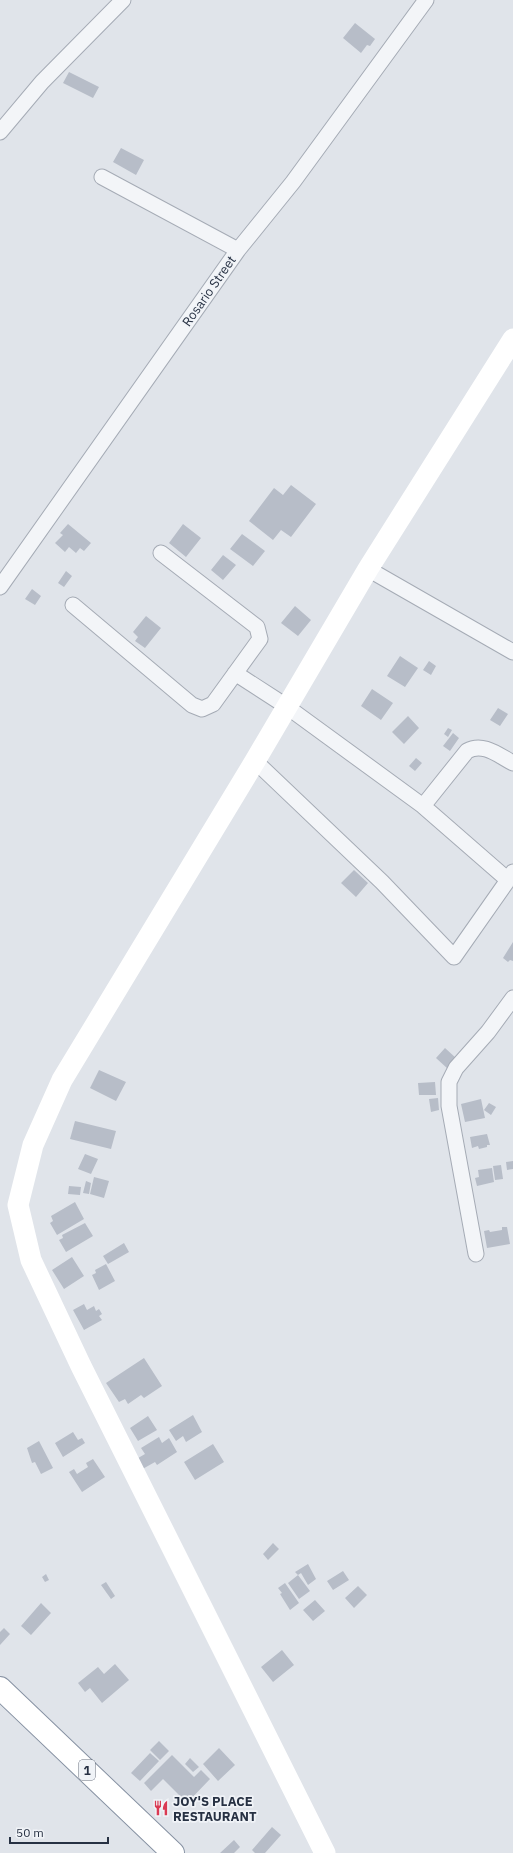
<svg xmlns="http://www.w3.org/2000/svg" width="513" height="1853" viewBox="0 0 513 1853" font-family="'IBM Plex Sans',sans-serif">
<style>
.building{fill:#b7bdc8}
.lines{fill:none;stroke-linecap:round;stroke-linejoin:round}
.street-casing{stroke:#a5abb5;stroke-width:17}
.highway-casing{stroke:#8691a2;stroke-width:24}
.street{stroke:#f3f5f8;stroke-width:15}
.secondary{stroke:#fff;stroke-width:21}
.highway{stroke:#fff;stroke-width:22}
.labels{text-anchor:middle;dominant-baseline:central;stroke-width:3.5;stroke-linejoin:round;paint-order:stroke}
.shield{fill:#f0f3f7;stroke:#636b79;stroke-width:1}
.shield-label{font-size:12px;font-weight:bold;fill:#273143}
.street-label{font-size:13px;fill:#273143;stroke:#f0f3f7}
.poi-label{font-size:13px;font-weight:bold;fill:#273143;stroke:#f0f3f7;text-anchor:start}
</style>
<rect width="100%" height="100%" fill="#e0e4ea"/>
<path class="building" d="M355,23L375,39L370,46L367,45L361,53L343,38Z
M69,72L99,87L93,98L63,83Z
M121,148L144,160L136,175L113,162Z
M291,485L316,504L291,537L281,530L273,540L249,521L274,488L283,495Z
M68,524L91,543L84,551L80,548L76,553L69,547L65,552L55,543L63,535L60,533Z
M183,524L201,538L186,557L169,543Z
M242,534L265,551L253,566L230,549Z
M223,555L236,565L223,580L211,570Z
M66,571L72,576L64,587L58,583Z
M32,589L41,596L35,605L25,599Z
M295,606L311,620L298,636L281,623Z
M146,616L161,628L145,648L135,641L138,637L133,632Z
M400,656L418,668L405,687L387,676Z
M429,661L436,666L431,675L423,670Z
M372,689L393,703L381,720L361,706Z
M498,708L508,714L500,726L490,720Z
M408,716L419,728L404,744L392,732Z
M448,728L452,730L448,737L444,734Z
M453,733L459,738L450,751L443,746Z
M416,758L422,763L415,771L409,766Z
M354,870L368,883L356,897L341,883Z
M513,942V961L510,960L508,962L503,958Z
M445,1048L457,1059L448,1069L436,1058Z
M99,1070L126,1082L116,1101L90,1088Z
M435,1082L436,1095H419L418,1083Z
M438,1098L439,1110L431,1112L429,1099Z
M481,1099L485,1118L465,1122L461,1104Z
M489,1103L496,1107L491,1115L484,1110Z
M75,1121L116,1131L111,1149L70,1139Z
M487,1134L490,1145H487V1147L479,1149L478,1146L472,1148L470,1137Z
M85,1154L98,1159L91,1174L78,1169Z
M513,1161V1169L507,1170L506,1162Z
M501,1165L503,1179L495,1180L493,1166Z
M492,1168L494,1182L477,1186L475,1178L479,1177L478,1170Z
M94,1177L109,1181L104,1198L90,1194Z
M86,1181L91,1183L89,1194L83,1193Z
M69,1186L81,1187L80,1195L68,1194Z
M75,1202L84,1219L57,1235L50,1223L53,1221L51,1216Z
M85,1223L93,1236L66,1252L59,1240L63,1238L62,1235Z
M502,1227H507L510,1244L487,1248L484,1231L489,1230L490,1232L502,1230Z
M124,1243L129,1252L108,1264L103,1256Z
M72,1257L84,1276L64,1289L52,1270Z
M106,1264L115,1281L99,1290L92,1275L96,1273L95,1270Z
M84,1304L87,1310L94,1306L96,1311L99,1309L102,1314L99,1316L102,1320L84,1330L73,1310Z
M144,1358L162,1386L144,1398L141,1395L128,1404L125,1399L119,1402L106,1383Z
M193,1415L202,1432L186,1442L183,1436L176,1441L169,1430Z
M148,1416L157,1430L138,1441L130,1428Z
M73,1432L78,1440L82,1438L85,1443L63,1457L55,1443Z
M159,1437L162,1443L169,1438L177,1452L157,1465L155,1462L139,1471L133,1461L145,1454L141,1448Z
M39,1441L53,1468L41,1474L35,1462L32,1463L27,1448Z
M213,1444L224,1462L195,1480L184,1462Z
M93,1459L105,1477L82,1492L69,1472L74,1469L77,1474L88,1467L86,1463Z
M273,1543L279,1549L268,1560L263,1554Z
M308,1564L316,1579L308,1585L301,1573L298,1575L295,1572Z
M343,1571L349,1580L333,1590L327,1581Z
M46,1574L49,1580L45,1582L42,1577Z
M298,1575L310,1591L299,1599L288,1583Z
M106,1582L115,1596L111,1599L101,1585Z
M285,1583L299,1603L290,1610L280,1594L282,1593L278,1588Z
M358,1586L367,1595L354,1608L345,1598Z
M315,1600L325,1611L313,1621L303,1610Z
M41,1603L51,1613L31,1635L21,1626Z
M4,1628L10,1634L0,1645V1632Z
M282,1650L294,1665L273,1682L261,1667Z
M115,1664L129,1680L102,1703L90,1688L85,1692L78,1683L98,1667L104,1674Z
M159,1741L169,1751L160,1760L150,1750Z
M219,1748L235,1765L218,1781L203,1764Z
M150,1753L159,1761L140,1781L131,1773Z
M172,1755L194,1777L201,1770L210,1779L187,1803L163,1779L151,1791L144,1783Z
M190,1758L199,1767L193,1772L185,1764Z
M272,1827L281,1835L265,1853H255L252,1850Z
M234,1840L240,1847L234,1853H220Z"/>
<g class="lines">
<defs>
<path id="street" d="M0,132L42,82L123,0
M102,177L238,250
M368,569L513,652
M0,587L238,250L293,182L426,0
M73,605L192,705L202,709L213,704L260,639L257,627L161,553
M235,673L286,706L423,806L467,751C483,742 498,755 513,763
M255,761L382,882L454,957L508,880
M423,806L508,880L513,872
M476,1254L449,1106V1082L456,1068L488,1032L513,998"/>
<path id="highway" d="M0,1688L173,1853"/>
</defs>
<use href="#street" class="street-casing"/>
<use href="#highway" class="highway-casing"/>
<use href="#street" class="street"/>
<path class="secondary" d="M325,1853L81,1366L31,1260L18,1205L33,1145L62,1080L255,761L368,569L513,339"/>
<use href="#highway" class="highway"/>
</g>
<defs>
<symbol id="restaurant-bare" viewBox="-9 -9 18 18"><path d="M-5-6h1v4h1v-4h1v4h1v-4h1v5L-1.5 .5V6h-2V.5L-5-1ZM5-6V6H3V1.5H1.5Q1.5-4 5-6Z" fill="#da3a53" stroke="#f0f3f7" stroke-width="2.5" paint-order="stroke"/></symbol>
</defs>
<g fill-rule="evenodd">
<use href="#restaurant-bare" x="150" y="1797" width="22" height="22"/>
</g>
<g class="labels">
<rect class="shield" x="79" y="1760" width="16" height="20" rx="3"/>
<g class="shield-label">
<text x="87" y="1770">1</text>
</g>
<g class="street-label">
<text transform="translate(209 291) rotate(-55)">Rosario Street</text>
</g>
<g class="poi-label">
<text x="173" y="1801">JOY'S PLACE<tspan x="173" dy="15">RESTAURANT</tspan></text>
</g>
</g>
<path d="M10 1837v6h98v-6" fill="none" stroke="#273143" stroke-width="2"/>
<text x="16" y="1837" font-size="12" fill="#273143" stroke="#f0f3f7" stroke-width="3" paint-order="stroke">50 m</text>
</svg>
